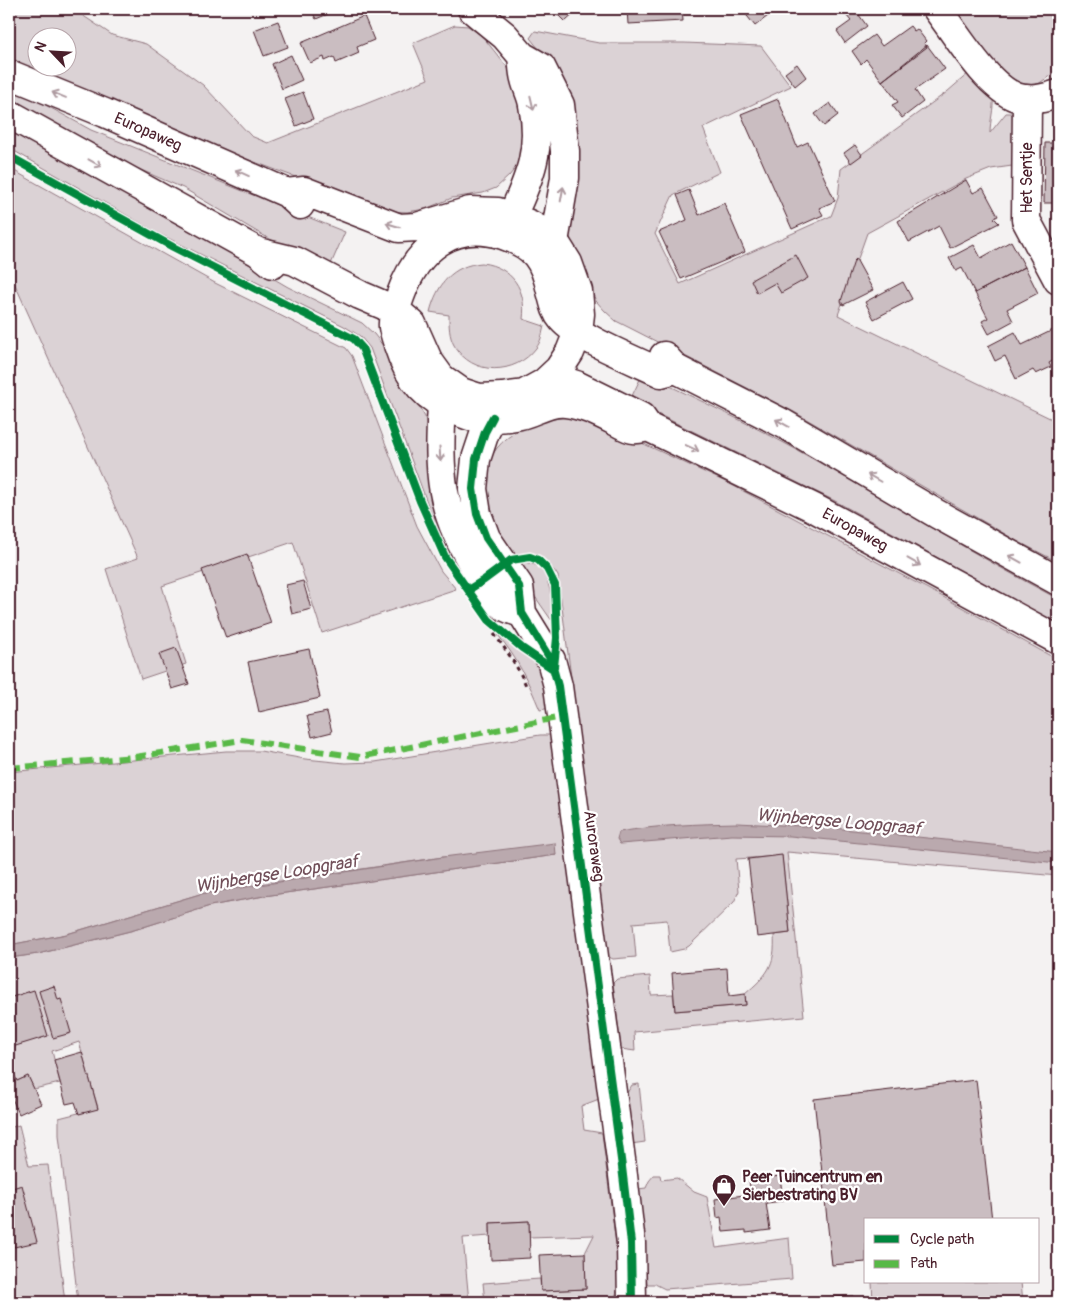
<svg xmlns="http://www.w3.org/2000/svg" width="1067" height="1311" viewBox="0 0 1067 1311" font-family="Pangolin,sans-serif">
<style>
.green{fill:#dbd2d5;stroke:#927880;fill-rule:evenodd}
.water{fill:#baa9ae;stroke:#8d727a}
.building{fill:#cabdc1;stroke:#4a1f2b}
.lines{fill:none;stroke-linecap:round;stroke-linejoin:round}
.minor-casing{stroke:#4a1f2b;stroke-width:31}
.primary-casing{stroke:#4a1f2b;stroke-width:31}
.path{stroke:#4a1f2b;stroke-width:3;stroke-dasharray:4 4;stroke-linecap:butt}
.minor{stroke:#fff;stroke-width:28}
.primary{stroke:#fff;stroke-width:28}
.quiet{stroke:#58b947;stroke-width:6;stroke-dasharray:12 6;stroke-linecap:butt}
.cycleway-casing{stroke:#fff;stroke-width:11}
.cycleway{stroke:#00873e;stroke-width:8}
.oneway{stroke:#ae9aa0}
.labels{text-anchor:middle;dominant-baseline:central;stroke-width:4.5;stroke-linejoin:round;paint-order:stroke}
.street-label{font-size:16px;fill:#4a1f2b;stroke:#fff}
.poi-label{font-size:16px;font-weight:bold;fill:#4a1f2b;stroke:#fff;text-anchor:start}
.water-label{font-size:18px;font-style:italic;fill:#714f59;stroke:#fff}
</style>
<rect width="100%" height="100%" fill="#f4f2f2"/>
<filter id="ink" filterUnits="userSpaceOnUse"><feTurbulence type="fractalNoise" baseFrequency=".02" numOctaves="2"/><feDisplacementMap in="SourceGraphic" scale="10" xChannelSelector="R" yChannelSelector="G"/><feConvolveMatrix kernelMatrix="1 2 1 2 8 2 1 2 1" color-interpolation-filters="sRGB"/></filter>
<g filter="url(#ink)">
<path class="green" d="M9,9H73L112,35L146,44L203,85L251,136L268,143L428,79L413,43L455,25L468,26L483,37L511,72L526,113L523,148L517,166L509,176L496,188L483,193L452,198L425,209L407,212L388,211L238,156L9,63ZM38,38H68V68H38Z
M956,9H1057L1058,11V70L1034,87L1003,78L948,14Z
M535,31L599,43H684L761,46L791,86L703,128L720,172L673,195L655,234L680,284L831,216L838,198L841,169L947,92L970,72L993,97C994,110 990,120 990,133L1006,113H1011L1014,118L1012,166L991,169L966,179L867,233L838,315L1058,422V562L1017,541L794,412L630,328L616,321L605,311L596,301L570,243L566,222L573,194L578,142L571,103L551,64L530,38Z
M9,85L91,130L345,232L328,271L259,233L183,188L99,152L9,106Z
M9,124L288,287L362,323L374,334L387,351L425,417L452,555L444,542L431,513L370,348L360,336L344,326L158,233L9,148Z
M9,168L215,283L346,348L352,356L417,526L441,571L456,589L322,633L293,542L162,586L186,664L141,679L106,569L138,558L9,271Z
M482,263C512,267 527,290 523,319L544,326C542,334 541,342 536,348C516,375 472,377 454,345C449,336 449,326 449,315L430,312C437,285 452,265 482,263Z
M643,373C701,401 759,428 815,460C896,506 975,555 1058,599V624L835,501L629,400L631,398Z
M572,417L601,424L730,484L945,598L1058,660V876L787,852L804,1016L634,1032L635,1051L621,1049L613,983L617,979L650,976L651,995L673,994L675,1011L746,1005L745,994C767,975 776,966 774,935L790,933L782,856L736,859L739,891L734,902L689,946L684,949L670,952L667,920L633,923L636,957L613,959L607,956L558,576C546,557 531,549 508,557C504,549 498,541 495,533C492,525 484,493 484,484C486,437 531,419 572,417Z
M521,563C551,559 552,599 552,621L513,565Z
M498,635L533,660L542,671L550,708L540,710C528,681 518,659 498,635Z
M540,735H549L555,741L578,907L599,1099L581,1106L584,1130L602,1133L616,1245L619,1283L614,1302H485L483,1283L540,1279L541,1291L586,1289L585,1253L594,1235L529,1237V1221L490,1223V1236L463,1238L469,1302H78L59,1135V1118L98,1108L79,1042L52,1051L60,1083L34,1089L28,1076L17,1081L12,1070L9,1071V958L38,954L134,930L210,906L264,896L556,855L443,857L240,887L200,894L67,934L9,945V772L226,751H260L305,759L345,763L375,762Z
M639,1084L645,1142L631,1144L627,1093L632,1085Z
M19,1125L29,1166L48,1165L65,1302H9V1128Z
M654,1175H660L661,1180L677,1178L694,1192L707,1197L716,1248L789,1238L792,1279L665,1289L655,1284H647L638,1189L646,1188L649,1181Z
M872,1282H1021L1023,1302H873Z"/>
<path class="water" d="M737,823L824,827L1058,852V863L790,836L732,835L620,844L617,839L619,832C658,825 697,824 737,823Z
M555,843L556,855L264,896L210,906L134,930L38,954L9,958V945L67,934L200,894L443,857Z"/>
<path class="building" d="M311,9H340L316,19Z
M552,9H579L565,22Z
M627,9H682L683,21L628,24Z
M748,9H763L768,16L755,26L744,12Z
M841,9H868L859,15L867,26L845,43L837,31L851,21Z
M364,16L374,40L357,47L359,53L336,63L334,57L325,61L324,57L310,63L301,43Z
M278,21L288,47L264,56L254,30Z
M910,26L914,31L917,29L926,41L924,43L927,47L882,81L866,59L861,64L852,51L874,35L882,46Z
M927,45L945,69L915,90L923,102L902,118L892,105L898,102L882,81Z
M291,55L302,80L282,89L272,64Z
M797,64L806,77L795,86L785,73Z
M303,92L313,119L296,126L285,99Z
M778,99L797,147L808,142L835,201L819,208L823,215L792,229L741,114Z
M830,103L838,115L824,126L815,114Z
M1045,143H1058V203H1044Z
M855,145L862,155L851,163L844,153Z
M966,180L973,193L983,188L998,216L994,218L999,223L950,248L939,226L909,242L898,221Z
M689,190L699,215L724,203L745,252L681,279L659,232L687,220L677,195Z
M1011,241L1025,267L975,293L962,268L956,271L949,258L974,245L981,258Z
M796,255L808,278L781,293L775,283L757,293L751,280Z
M856,259L873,290L843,305L841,301L854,261Z
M1025,267L1038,293L1007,309L1013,321L989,334L982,321L988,318L975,293Z
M903,282L912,299L874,319L865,302Z
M1053,330L1058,340V358L1049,363L1051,367L1036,374L1033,370L1016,379L1005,356L995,361L988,346L1015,332L1022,345Z
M247,554L271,623L226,638L202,570Z
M303,581L311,609L292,614L286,585Z
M176,648L189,684L172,689L159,654Z
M309,649L320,698L259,712L248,662Z
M327,712L332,732L312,737L307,716Z
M782,855L790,933L757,937L748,859Z
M727,968L729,996L745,994L746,1005L675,1011L672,973Z
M54,986L58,1000L61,999L71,1033L53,1038L39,991Z
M34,990L48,1036L9,1048V998Z
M82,1052L98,1109L79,1114L75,1102L66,1104L54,1060Z
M12,1070L17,1081L28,1076L41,1104L19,1114L9,1092V1071Z
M976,1080L992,1220H866V1262L832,1265L814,1099Z
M780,1176L783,1201L766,1203L770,1230L746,1233V1230L723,1232L721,1217L717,1218L715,1199L751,1194L749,1180Z
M22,1185L37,1242L14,1247L13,1243L9,1244V1189Z
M529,1221L530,1258L491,1260L490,1223Z
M585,1253L586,1289L541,1291L539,1255Z
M853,1296L854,1302H778V1299Z"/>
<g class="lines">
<defs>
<path id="minor" d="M472,9L505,36L522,56L541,67L560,105L565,151V178L554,242
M937,9C956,34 987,86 1016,97C1029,102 1046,98 1058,94
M1027,99L1026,220L1058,280
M512,216C530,177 542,149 533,105C532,96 527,88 525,79C523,72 523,64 522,56
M442,405C438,472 439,512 477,570C484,581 492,595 501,604C506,609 516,611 522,613
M493,417L485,432L476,459L473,489L477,514L486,538L519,586L522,613L551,660L558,686L622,1167L631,1243L632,1302"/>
<path id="primary" d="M9,74L105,113L287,193L300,205
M9,114L258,252L273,264
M258,252L295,261L360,295L395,310L412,324L428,360L441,378L461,392L479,398L502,397L524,394L544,383L559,369L570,352L578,332L580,314L578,291L568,263L558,247L545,233L529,224L498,212L470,211L417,227L399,228L304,191L287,193
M664,356L676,369L784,424L937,514L1058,581
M544,383L563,381L576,385L641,417L648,427L814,508L1058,640
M648,427C643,428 637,430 633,429C628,428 623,425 619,423C603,415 585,405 566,403C546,401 533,414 515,416C505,418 484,419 474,417C469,416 464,414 459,412C426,399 409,380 398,345C397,340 394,333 393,327C392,316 397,305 401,294C417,249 453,219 503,235C535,246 544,259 551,291C554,301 555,311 562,319C578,338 637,361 661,373L676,369"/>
</defs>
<use href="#minor" class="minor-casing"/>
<use href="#primary" class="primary-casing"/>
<path class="path" d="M494,634C507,651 519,668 527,688"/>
<use href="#minor" class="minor"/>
<use href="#primary" class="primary"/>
<path class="quiet" d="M9,768L135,757L242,740L360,757L562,717"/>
<defs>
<path id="cycleway" d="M9,156L173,247L354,339L362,348L420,501L445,557L489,620L522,648L553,669
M493,417L485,432L476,459L473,489L477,514L486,538L519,586L522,613L551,660L558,686L622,1167L631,1243L632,1302
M468,590L484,580L511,560L530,557L538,560L547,569L555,585L557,638L554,667"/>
</defs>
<use href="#cycleway" class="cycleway-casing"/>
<use href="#cycleway" class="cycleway"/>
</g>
<defs><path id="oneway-shaft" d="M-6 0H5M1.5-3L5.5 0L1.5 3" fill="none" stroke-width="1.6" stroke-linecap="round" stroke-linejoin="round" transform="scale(1.25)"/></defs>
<g class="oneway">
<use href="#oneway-shaft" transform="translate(59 95) rotate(-158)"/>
<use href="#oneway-shaft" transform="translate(532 103) rotate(77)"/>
<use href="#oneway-shaft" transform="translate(95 163) rotate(29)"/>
<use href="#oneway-shaft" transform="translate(242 173) rotate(-156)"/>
<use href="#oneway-shaft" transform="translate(562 194) rotate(-80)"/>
<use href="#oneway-shaft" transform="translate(393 225) rotate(-163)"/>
<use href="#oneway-shaft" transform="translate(782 423) rotate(-151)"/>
<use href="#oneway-shaft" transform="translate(692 448) rotate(25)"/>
<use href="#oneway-shaft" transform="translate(440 454) rotate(86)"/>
<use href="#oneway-shaft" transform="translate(874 478) rotate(-150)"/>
<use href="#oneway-shaft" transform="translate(1015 559) rotate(-151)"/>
<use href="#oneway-shaft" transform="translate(914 562) rotate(29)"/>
</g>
</g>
<defs>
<symbol id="shop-pin" viewBox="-11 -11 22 30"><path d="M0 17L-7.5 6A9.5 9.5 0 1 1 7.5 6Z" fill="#4a1f2b" stroke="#fff"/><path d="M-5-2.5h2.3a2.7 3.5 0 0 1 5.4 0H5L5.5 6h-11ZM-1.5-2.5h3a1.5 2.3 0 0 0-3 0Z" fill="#fff"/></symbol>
</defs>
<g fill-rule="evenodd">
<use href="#shop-pin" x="710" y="1172" width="28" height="38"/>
</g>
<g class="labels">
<g class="street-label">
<text transform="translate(148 132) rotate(24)">Europaweg</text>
<text transform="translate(1027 178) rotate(-90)">Het Sentje</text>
<text transform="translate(855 530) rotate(29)">Europaweg</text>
<text transform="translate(594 846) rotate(82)">Auroraweg</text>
</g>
<g class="poi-label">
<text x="742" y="1177">Peer Tuincentrum en<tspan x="742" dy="18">Sierbestrating BV</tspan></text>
</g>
<g class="water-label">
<text transform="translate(839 822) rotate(5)">Wijnbergse Loopgraaf</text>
<text transform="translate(277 874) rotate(-9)">Wijnbergse Loopgraaf</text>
</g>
</g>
<rect width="1067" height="1311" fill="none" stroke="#fff" stroke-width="30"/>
<rect x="15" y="15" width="1037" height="1281" fill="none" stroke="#4a1f2b" stroke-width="2" filter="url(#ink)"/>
<rect x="864" y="1218" width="175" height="65" fill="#ffffff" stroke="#b7a5aa"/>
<rect x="874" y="1235" width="25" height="8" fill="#00873e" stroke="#b7a5aa"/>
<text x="910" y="1244" font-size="15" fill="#4a1f2b">Cycle path</text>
<rect x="874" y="1260" width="25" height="8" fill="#58b947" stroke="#b7a5aa"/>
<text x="910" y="1268" font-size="15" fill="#4a1f2b">Path</text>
<g transform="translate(52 52) rotate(295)"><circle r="24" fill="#ffffff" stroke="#b7a5aa"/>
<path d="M0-4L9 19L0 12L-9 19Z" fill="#4a1f2b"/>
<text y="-8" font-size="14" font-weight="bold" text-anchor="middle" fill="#4a1f2b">N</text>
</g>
</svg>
